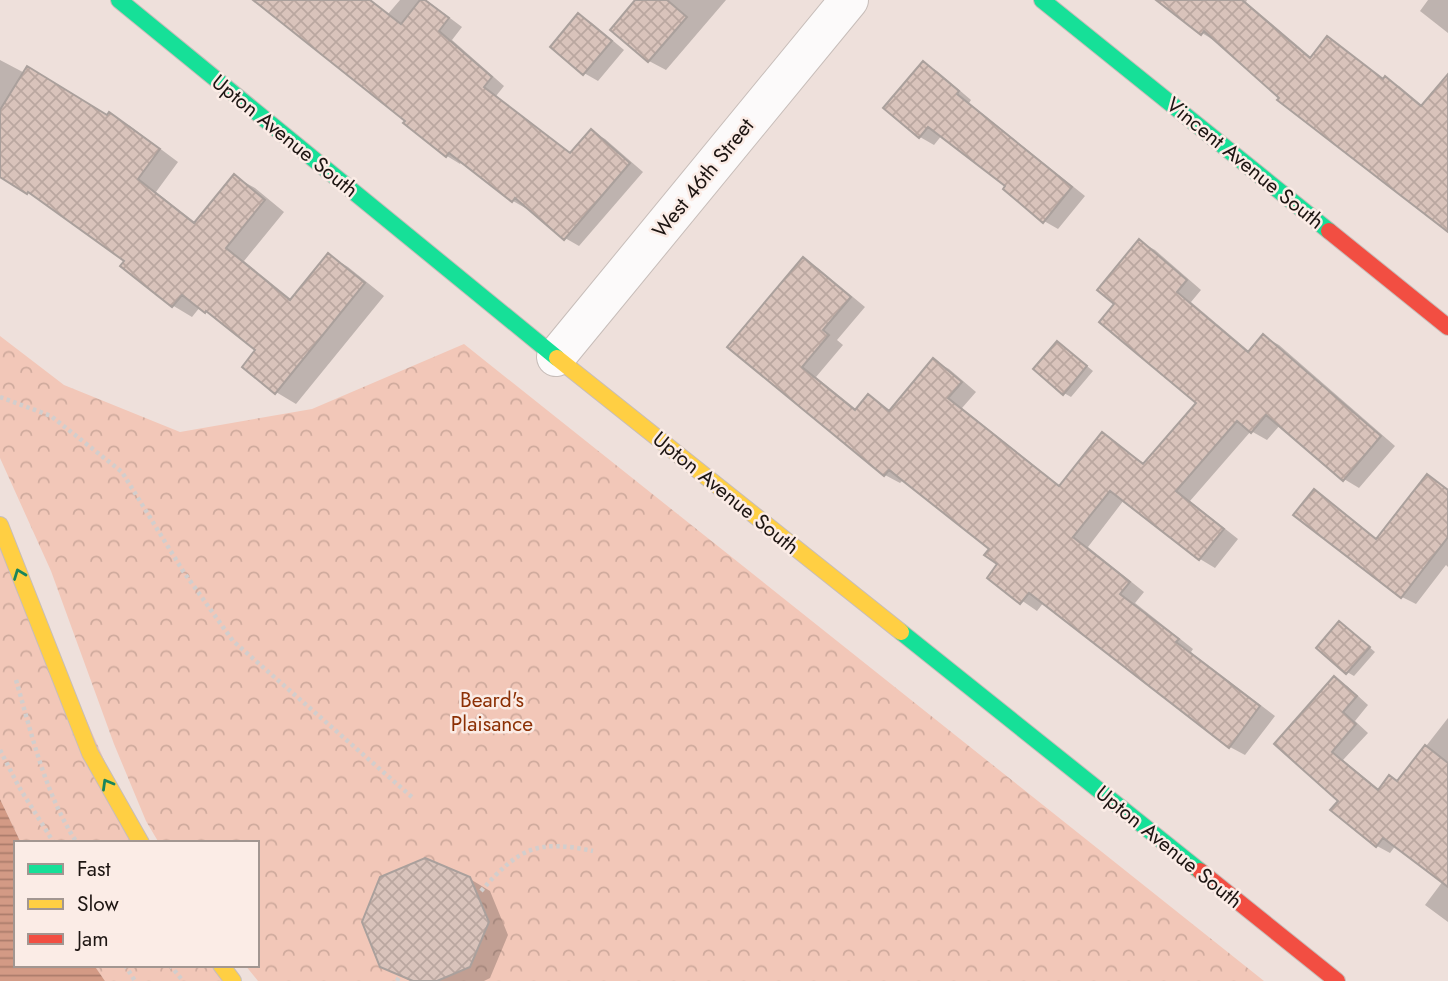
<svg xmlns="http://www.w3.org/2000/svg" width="1448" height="981" viewBox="0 0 1448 981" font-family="Jost,sans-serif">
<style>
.forest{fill:url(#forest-crowns)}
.water{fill:url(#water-rules)}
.shadow{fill:#0003}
.building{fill:url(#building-cross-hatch);stroke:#aaa09c;stroke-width:2}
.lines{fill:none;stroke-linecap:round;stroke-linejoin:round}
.street-casing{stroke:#c7bdb9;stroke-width:40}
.fast-casing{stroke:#c7bdb9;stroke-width:18}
.slow-casing{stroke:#c7bdb9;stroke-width:18}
.jam-casing{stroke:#c7bdb9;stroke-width:18}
.path{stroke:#d2cecd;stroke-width:4.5;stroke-dasharray:3.5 3.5;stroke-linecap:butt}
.street{stroke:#fcfafa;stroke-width:38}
.fast{stroke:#16e098;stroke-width:16}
.slow{stroke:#ffcf43;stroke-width:16}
.jam{stroke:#f24e42;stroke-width:16}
.oneway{stroke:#19855c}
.labels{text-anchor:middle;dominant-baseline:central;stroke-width:5;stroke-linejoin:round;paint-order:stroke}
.street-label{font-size:21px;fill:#1d1512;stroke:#fbece6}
.park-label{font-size:21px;fill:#8c3005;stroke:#fbece6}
</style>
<defs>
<pattern id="forest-crowns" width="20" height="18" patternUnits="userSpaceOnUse" patternTransform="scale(1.75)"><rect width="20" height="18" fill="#f2c7b8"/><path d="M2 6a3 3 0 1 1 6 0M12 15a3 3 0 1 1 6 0" fill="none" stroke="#cfaa9d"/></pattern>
<pattern id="water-rules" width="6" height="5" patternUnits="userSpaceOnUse" patternTransform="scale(1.75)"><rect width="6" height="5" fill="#d39a85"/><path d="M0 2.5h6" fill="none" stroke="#ab7c6b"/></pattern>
<pattern id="building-cross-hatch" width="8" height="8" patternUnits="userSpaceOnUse" patternTransform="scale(1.75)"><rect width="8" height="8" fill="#d9c3bb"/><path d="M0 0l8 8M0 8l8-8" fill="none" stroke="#baa7a0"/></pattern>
</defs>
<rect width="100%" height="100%" fill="#eee0db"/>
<path class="forest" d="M0,336L64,385L180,432L312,409L464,344L1264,981H258L245,965H257V843H159L146,821L114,744L51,571L0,458Z
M0,525L141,843H21L0,799Z
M94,965H221L233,981H105Z"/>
<path class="water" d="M0,799L21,843H16V965H94L105,981H0Z"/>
<path class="shadow" d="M256,0H371L388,14L400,0H426L462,27L452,40L504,86L496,96L572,154L591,131L605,139L643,172L579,246L565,238L528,207L527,209L513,201L462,161L460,164L447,156L407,121Z
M637,0H726L666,70L649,61L612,29Z
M1160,0H1247L1246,2L1312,58L1327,38L1385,80L1399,86L1423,106L1448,77V231L1281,98L1215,41L1202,33Z
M1428,0H1448V33L1420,11Z
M579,15L592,23L624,50L598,81L584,73Z
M0,60L108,117L110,115L130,126L178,162L156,192L196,223L235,177L255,188L284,212L244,261L292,300L328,255L348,267L384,296L296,404L276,392L257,350L218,319L200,307L192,317L172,305L126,261L48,204L0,175Z
M923,63L937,71L971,100L969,103L1085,196L1058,229L1044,221L1008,186L942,135L934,145L920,137L885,108Z
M1139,241L1155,250L1201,290L1191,302L1250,352L1263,336L1279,345L1395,446L1359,488L1344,479L1281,424L1267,440L1251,431L1190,501L1238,539L1215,568L1200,559L1124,500L1088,547L1144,592L1135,603L1193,649L1191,652L1275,716L1245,755L1230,747L1044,602L1037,611L989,578L999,564L991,549L903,480L900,483L885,475L730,347L803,259L818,268L865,307L837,340L843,345L816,377L857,410L868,396L891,411L934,361L949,369L976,392L962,408L1061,487L1103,434L1145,464L1198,403L1117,304Z
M1064,347L1093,371L1071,397L1064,393Z
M1427,476L1448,489V567L1446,565L1416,604L1402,597L1314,492L1328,500L1378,540Z
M1346,627L1375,652L1354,676L1347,672Z
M1335,679L1347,686L1368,705L1355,721L1368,733L1343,760L1380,790L1398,782L1448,718V922L1425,905L1443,881L1396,845L1390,853L1377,846L1333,810L1341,800L1277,743Z
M470,879L490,891L508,935L490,978L484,981H410L382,966Z"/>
<path class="building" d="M253,0H370L401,24L420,0H425L449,18L439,31L492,77L484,87L570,153L591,129L630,163L564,240L515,198L512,202L449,153L446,157L403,123L405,121Z
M635,0H667L687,17L648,62L610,30Z
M1156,0H1242L1310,58L1327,36L1383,79L1385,76L1421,106L1448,74V232L1277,100L1279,98L1204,31L1201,35Z
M578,13L612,41L583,75L550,47Z
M923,61L959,91L957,94L1072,187L1043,223L1003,189L1005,186L928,127L919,138L883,108Z
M27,66L107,115L109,112L160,149L138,179L194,223L234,174L265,200L226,248L290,300L328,253L365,283L275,394L242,367L255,350L206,311L205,313L182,295L172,307L120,266L124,261L28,192L27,194L0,177V110Z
M1139,239L1187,280L1177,292L1248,352L1263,334L1381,436L1343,481L1266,415L1251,433L1237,421L1176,491L1224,529L1199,560L1110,491L1073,537L1130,582L1120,594L1179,639L1176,642L1260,706L1229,748L1029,593L1020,604L987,578L997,564L984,555L989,549L889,470L884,476L727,347L803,257L851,297L823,330L829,335L802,367L855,410L868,394L889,411L933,358L962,382L948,398L1059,486L1102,432L1143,464L1196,403L1099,322L1114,304L1097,290Z
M1057,341L1087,366L1063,395L1033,369Z
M1427,474L1448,490V537L1401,598L1293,515L1314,489L1376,539Z
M1339,621L1370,647L1346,674L1316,648Z
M1334,676L1357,696L1343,712L1356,724L1332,752L1378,790L1389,775L1397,781L1425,745L1448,763V887L1383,838L1376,847L1330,810L1338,801L1274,744Z
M425,858L470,877L489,922L470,967L437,981H413L380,967L362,922L380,877Z"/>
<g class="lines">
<defs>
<path id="street" d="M556,357L849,0"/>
<path id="fast" d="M119,0L557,358
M1042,0L1329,231
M901,632L1200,871"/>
<path id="slow" d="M557,358L901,632
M0,525L90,753L141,843
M221,965L233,981"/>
<path id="jam" d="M1329,231L1448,327
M1200,871L1337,981"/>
</defs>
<use href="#street" class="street-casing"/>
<use href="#fast" class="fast-casing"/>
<use href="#slow" class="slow-casing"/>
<use href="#jam" class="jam-casing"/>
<path class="path" d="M0,397L51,416L122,472L183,571L233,641L413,798
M16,680C32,735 45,794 77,843
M0,750L19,787L54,843
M481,891C519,848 537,839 593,851
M125,965L135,981
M170,965L183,981
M397,981L400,975"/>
<use href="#street" class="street"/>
<use href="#fast" class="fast"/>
<use href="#slow" class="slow"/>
<use href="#jam" class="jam"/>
</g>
<defs><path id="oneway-chevron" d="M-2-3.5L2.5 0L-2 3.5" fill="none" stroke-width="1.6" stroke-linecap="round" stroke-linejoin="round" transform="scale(1.75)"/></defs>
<g class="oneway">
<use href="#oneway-chevron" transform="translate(19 574) rotate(-111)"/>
<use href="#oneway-chevron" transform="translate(107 784) rotate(-120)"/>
</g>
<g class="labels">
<g class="street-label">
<text transform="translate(285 136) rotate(39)">Upton Avenue South</text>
<text transform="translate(1245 163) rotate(39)">Vincent Avenue South</text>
<text transform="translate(703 178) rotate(-51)">West 46th Street</text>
<text transform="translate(726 493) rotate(39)">Upton Avenue South</text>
<text transform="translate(1169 847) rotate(39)">Upton Avenue South</text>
</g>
<g class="park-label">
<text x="492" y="700">Beard's<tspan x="492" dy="24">Plaisance</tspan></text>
</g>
</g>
<rect x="14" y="841" width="245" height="126" fill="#fbece6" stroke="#a29691" stroke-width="2"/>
<rect x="28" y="864" width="35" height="10" fill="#16e098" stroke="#a29691" stroke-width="2"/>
<text x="77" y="876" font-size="21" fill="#1d1512">Fast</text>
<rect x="28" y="899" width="35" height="10" fill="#ffcf43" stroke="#a29691" stroke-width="2"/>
<text x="77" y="911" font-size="21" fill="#1d1512">Slow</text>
<rect x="28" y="934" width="35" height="10" fill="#f24e42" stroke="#a29691" stroke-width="2"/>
<text x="77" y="946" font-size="21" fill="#1d1512">Jam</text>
</svg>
